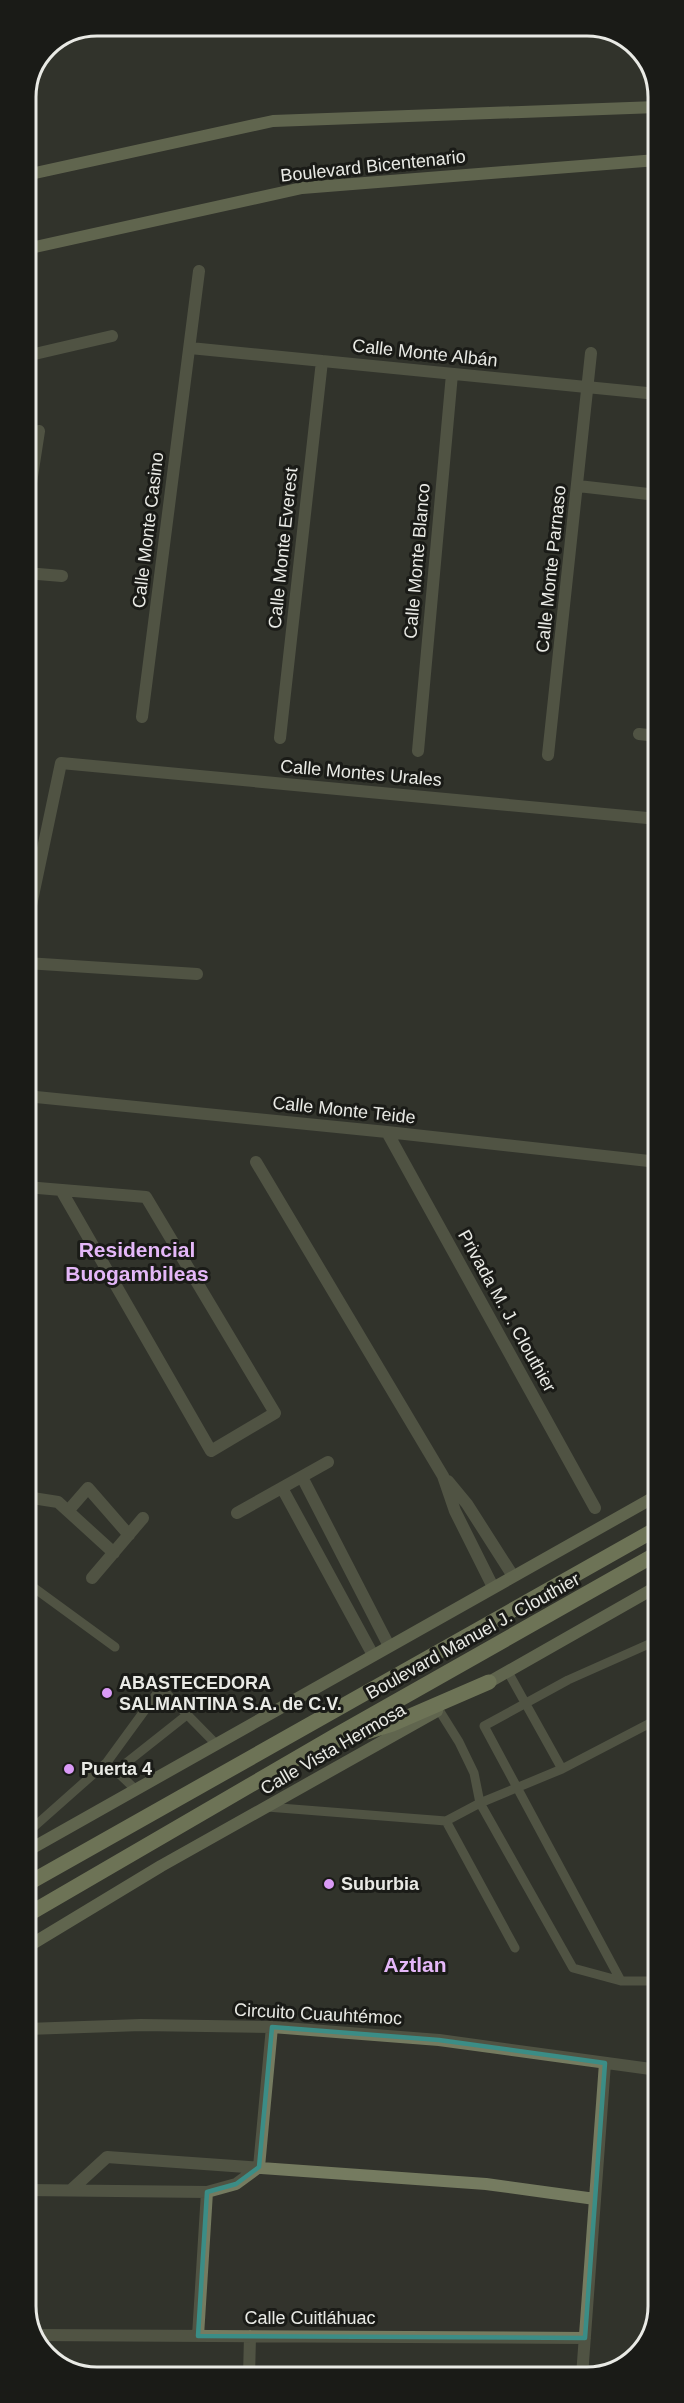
<svg xmlns="http://www.w3.org/2000/svg" width="684" height="2403" viewBox="0 0 684 2403" font-family="Helvetica,sans-serif">
<style>
.lines{fill:none;stroke-linecap:round;stroke-linejoin:round}
.lane{stroke:#757b60;stroke-width:9}
.street{stroke:#757b60;stroke-width:12}
.secondary{stroke:#9aa379;stroke-width:12}
.primary{stroke:#b7c28b;stroke-width:15}
.marked{fill:none;stroke:#3b8d86;stroke-width:4.5;stroke-linejoin:round}
.poi-dot{fill:#da9af6;stroke:#1a1b17;stroke-width:2}
.labels{text-anchor:middle;dominant-baseline:central;stroke-width:6;stroke-linejoin:round;paint-order:stroke}
.street-label{font-size:18px;fill:#e9eae5;stroke:#1a1b17}
.poi-label{font-size:18px;font-weight:bold;fill:#e9eae5;stroke:#1a1b17;text-anchor:start}
.quarter-label{font-size:21px;font-weight:bold;fill:#e4b7f8;stroke:#1a1b17}
.rim{fill:none;stroke:#e9eae5;stroke-width:3}
</style>
<rect width="100%" height="100%" fill="#32332c"/>
<g class="lines">
<path class="lane" d="M26,1582L115,1647
M508,1672L562,1769L658,1719
M439,1710L459,1742L474,1773L480,1803L562,1769
M113,1768L135,1789
M116,1771L188,1714
M267,1807L446,1821L480,1803L573,1968L621,1981H658
M446,1821L515,1948
M27,1833L107,1762L161,1688L216,1744
M621,1981L484,1726L568,1680L658,1640"/>
<path class="street" d="M190,348L657,394
M26,356L112,336
M578,486L657,495
M26,515L39,431
M26,573L62,576
M654,617H657
M142,717L199,271
M639,734L657,736
M280,738L322,361
M418,751L452,374
M548,755L591,353
M26,929L61,763L658,819
M26,963L197,974
M26,1096L387,1132L658,1162
M387,1132L595,1508
M256,1162L443,1476L455,1511L493,1587
M26,1187L146,1197L275,1413L211,1451L61,1190
M302,1477L389,1646
M448,1481L467,1504L513,1576
M282,1488L373,1655
M26,1497L58,1502L114,1553
M68,1511L88,1488L129,1535
M237,1513L328,1462
M92,1578L143,1518
M27,2029L141,2025L272,2027L439,2040L658,2070
M27,2190L207,2192L236,2184L259,2167L272,2027
M71,2190L107,2157L486,2184L595,2199
M35,2335L585,2338
M198,2336L207,2192
M582,2376L605,2063
M249,2377L250,2336"/>
<path class="secondary" d="M26,175L273,121L657,107
M26,249L302,188L657,160
M484,1685L658,1586
M27,1851L658,1495
M27,1947L161,1866L437,1711"/>
<path class="primary" d="M341,1740L392,1724L489,1682
M27,1884L658,1528
M27,1915L340,1733L658,1553"/>
</g>
<path d="M0 0H684V2403H0ZM272,2027L439,2040L605,2063L585,2338L198,2336L207,2192L236,2184L259,2167Z" fill="#32332c" fill-opacity=".55" fill-rule="evenodd"/>
<path class="marked" d="M272,2027L439,2040L605,2063L585,2338L198,2336L207,2192L236,2184L259,2167Z"/>
<g class="poi-dot">
<circle cx="107" cy="1693" r="6"/>
<circle cx="69" cy="1769" r="6"/>
<circle cx="329" cy="1884" r="6"/>
</g>
<g class="labels">
<g class="street-label">
<text transform="translate(373 166) rotate(-6)">Boulevard Bicentenario</text>
<text transform="translate(425 353) rotate(6)">Calle Monte Albán</text>
<text transform="translate(148 530) rotate(-83)">Calle Monte Casino</text>
<text transform="translate(283 548) rotate(-84)">Calle Monte Everest</text>
<text transform="translate(417 561) rotate(-85)">Calle Monte Blanco</text>
<text transform="translate(551 569) rotate(-84)">Calle Monte Parnaso</text>
<text transform="translate(361 773) rotate(5)">Calle Montes Urales</text>
<text transform="translate(344 1110) rotate(6)">Calle Monte Teide</text>
<text transform="translate(507 1311) rotate(61)">Privada M. J. Clouthier</text>
<text transform="translate(473 1636) rotate(-29)">Boulevard Manuel J. Clouthier</text>
<text transform="translate(333 1749) rotate(-30)">Calle Vista Hermosa</text>
<text transform="translate(318 2014) rotate(3)">Circuito Cuauhtémoc</text>
<text x="310" y="2318">Calle Cuitláhuac</text>
</g>
<g class="poi-label">
<text x="119" y="1683">ABASTECEDORA<tspan x="119" dy="21">SALMANTINA S.A. de C.V.</tspan></text>
<text x="81" y="1769">Puerta 4</text>
<text x="341" y="1884">Suburbia</text>
</g>
<g class="quarter-label">
<text x="137" y="1249">Residencial<tspan x="137" dy="24">Buogambileas</tspan></text>
<text x="415" y="1964">Aztlan</text>
</g>
</g>
<path d="M0 0H684V2403H0ZM97 36H587A61 61 0 0 1 648 97V2306A61 61 0 0 1 587 2367H97A61 61 0 0 1 36 2306V97A61 61 0 0 1 97 36Z" fill="#1a1b17" fill-rule="evenodd"/>
<path class="rim" d="M97 36H587A61 61 0 0 1 648 97V2306A61 61 0 0 1 587 2367H97A61 61 0 0 1 36 2306V97A61 61 0 0 1 97 36Z"/>
</svg>
